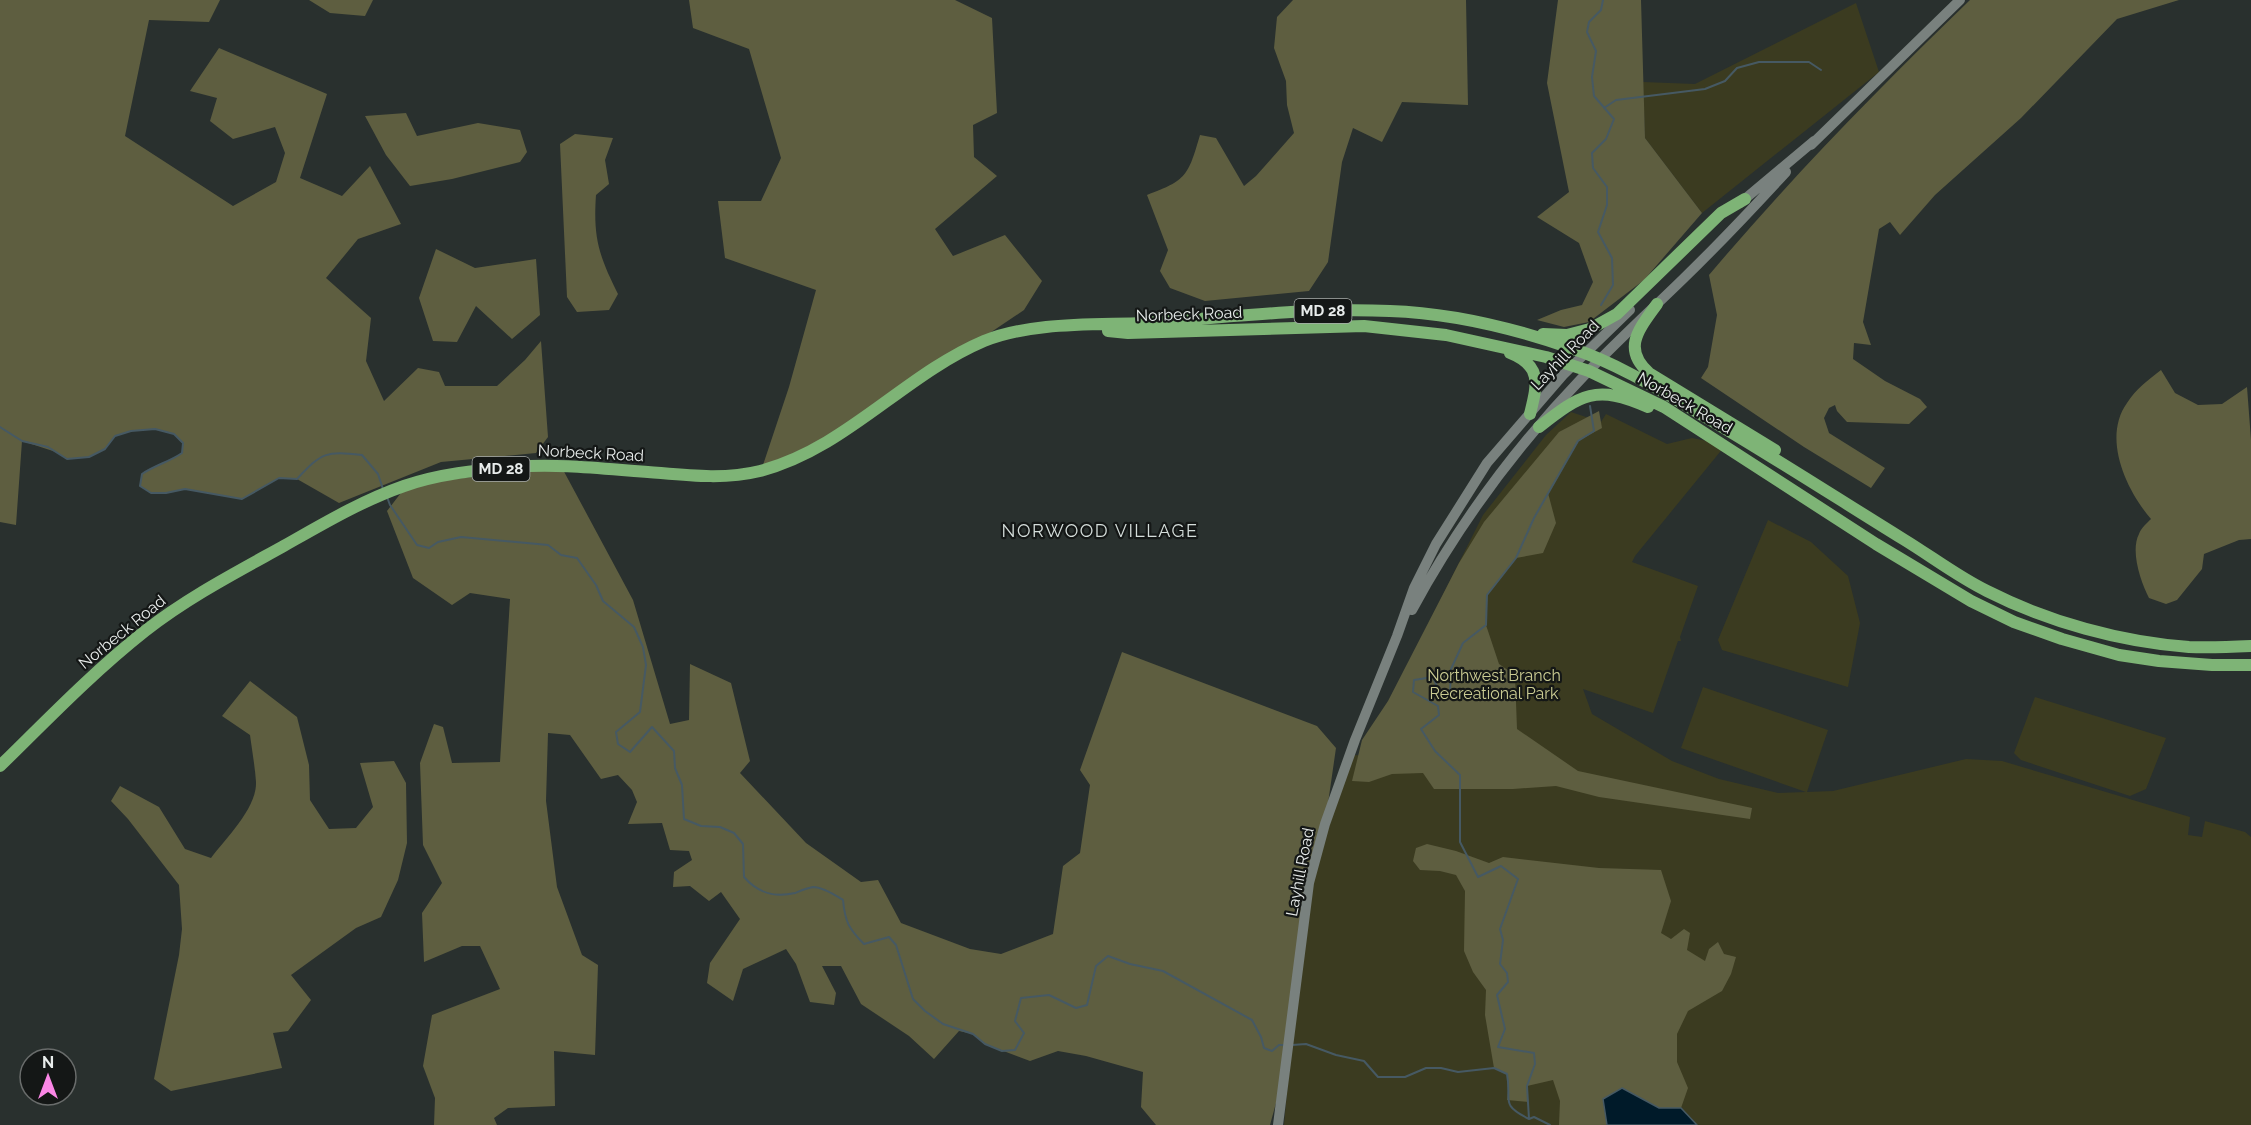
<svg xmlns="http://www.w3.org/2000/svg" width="2251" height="1125" viewBox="0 0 2251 1125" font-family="Raleway,sans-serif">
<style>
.green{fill:#3b3b20}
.forest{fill:#5e5e40}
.water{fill:#001a29;stroke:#465963;stroke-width:1.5}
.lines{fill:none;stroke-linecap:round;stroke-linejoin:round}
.stream{stroke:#465963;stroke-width:2}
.secondary{stroke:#79817e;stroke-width:10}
.primary{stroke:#7eb476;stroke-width:12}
.labels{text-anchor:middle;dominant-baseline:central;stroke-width:4.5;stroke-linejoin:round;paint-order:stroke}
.shield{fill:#141716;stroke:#a8acab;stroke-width:1.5}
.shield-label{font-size:15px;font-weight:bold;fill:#e8eceb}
.street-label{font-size:16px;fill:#e8eceb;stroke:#141716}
.park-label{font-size:16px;fill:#cbcc93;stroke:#141716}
.neighbourhood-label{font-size:18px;letter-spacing:1.5px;fill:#d4ddda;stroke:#141716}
</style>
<rect width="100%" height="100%" fill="#29302e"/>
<path class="green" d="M1856,3L1879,72L1702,213L1645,138L1643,82L1695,84Z
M1571,412L1601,422L1606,414L1667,444L1692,438L1717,443L1724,447L1635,556L1632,562L1698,586L1680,637L1681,641H1678L1653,713L1583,689L1592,714L1672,761L1719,779L1778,793L1806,792L1681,748L1703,687L1828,730L1807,792L1833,791L1966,759L2002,761L2190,817L2188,835L2202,837L2205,821L2245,832L2251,837V1125H1284L1290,1060L1315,870L1352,755L1376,756L1415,650L1483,515L1546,435Z
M1768,520L1811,542L1848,576L1860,623L1848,687L1722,650L1718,640Z
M2035,697L2166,738L2146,789L2130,796L2021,760L2014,753Z"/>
<path class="forest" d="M0,0H220L209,22L149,20L125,136L233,206L276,182L285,153L275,127L233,139L210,121L217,98L190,91L219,48L327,94L300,178L342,196L370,166L401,224L358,239L326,278L371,318L366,361L384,401L418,368L439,372L445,386H497L525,360L541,341L548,437L536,453L441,462L339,503L297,479L279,478L242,499L185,489L166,493H151L140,486L142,474C155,465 169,462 182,453L183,444L174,434L155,429L131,431L115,436L105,449L89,457L67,459L56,452L22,441L16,525L0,522Z
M309,0H373L365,16L330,13Z
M689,0H955L992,18L997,113L973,125L974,157L997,176L935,229L953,256L1005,235L1042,281L1024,310L871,413L761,471L789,387L816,290L725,258L718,201H761L781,158L749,49L693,28Z
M1293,0H1466L1468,105L1402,102L1382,142L1353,128L1342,162L1328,262L1309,291L1205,301L1170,288L1160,271L1168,250L1147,195C1187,180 1188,176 1200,135L1216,138L1244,186L1256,176L1294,133L1287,105L1286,81L1274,48L1277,17Z
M1558,0H1641L1645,138L1702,213L1644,280L1589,322L1564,327L1537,320L1561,310L1582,305L1593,282L1579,243L1537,217L1569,192L1547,83Z
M1970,0H2179L2117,19L2021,118L1935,195L1900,235L1890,222L1879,229L1863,322L1871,345L1854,343L1853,359L1885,381L1920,399L1927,407L1909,424L1847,422L1837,411L1835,405L1829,408L1824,418L1829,433L1885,468L1871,488L1804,447L1701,378L1708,367L1717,315L1709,275C1791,178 1879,88 1970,0Z
M406,113L417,136L478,123L520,130L527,152L520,162L452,179L410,186L386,155L365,116Z
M575,134L613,138L605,160L609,184L596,195C593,238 599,256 618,294L609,310L577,312L567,297L560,144Z
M436,249L475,268L536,259L540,315L512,339L476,306L457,342L433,341L419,298Z
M2161,370L2175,393L2198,405L2222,404L2247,387L2251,440V539L2239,540L2204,554L2202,569L2177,600L2166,604L2149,598C2141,583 2130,551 2139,534C2141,528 2147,523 2151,519C2126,490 2102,438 2127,403C2136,389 2148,380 2161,370Z
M1599,411L1602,428L1578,441L1548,493L1556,523L1543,553L1516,558L1487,595L1486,625L1499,664L1515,675L1517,729L1578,771L1752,808L1750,819L1599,797L1556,786L1513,789H1434L1423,773L1392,774L1369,782L1352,781L1362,740L1388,701L1459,563L1484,522L1559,432Z
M561,466L633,600L670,724L689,720L690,664L731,683L750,761L740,773L806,843L861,882L878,880L901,923L970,949L1001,954L1053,934L1063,866L1080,853L1090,785L1080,770L1122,652L1317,726L1336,748L1325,824L1309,883L1288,1059L1270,1125H1156L1141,1107L1143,1072L1086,1056L1058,1051L1030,1061L985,1044L973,1034L959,1031L934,1059L909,1036L861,1004L841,966H822L836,993L834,1005L810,1002L796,964L786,949L743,969L733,1001L707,983L710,963L740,919L721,892L709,901L690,886L673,887L674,872L692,860L689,851L670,850L662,823L628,824L637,802L632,790L618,775L601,779L570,735L548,733L546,801L557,887L582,955L598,965L595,1055L554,1051L555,1106L508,1108L494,1118L497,1125H434L435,1098L423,1066L432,1015L500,989L480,946H462L424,962L422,913L442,883L423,845L420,763L434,724L443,727L452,763L500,762L510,599L470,593L452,605L413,578L387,511L407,485Z
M250,681L297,717L309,765L310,800L329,829L356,828L373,807L360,763L394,761L406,783L407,843L398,880L381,917L356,928L291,975L311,1000L288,1031L273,1033L282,1068L171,1091L154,1079L179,955L182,929L179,885L128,819L111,801L120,786L159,807L185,849L211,858C226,838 257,808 256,782C255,767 252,750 250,735L222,716Z
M1427,844L1456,851L1489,863L1503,857L1599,868L1661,870L1671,901L1661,933L1671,939L1684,929L1690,933L1687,950L1705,961L1709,949L1718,942L1724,954L1736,957L1731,974L1722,991L1688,1011L1677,1034V1062L1688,1088L1681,1108H1659L1622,1089L1603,1099L1607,1125H1559L1560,1101L1553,1080L1527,1086L1528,1102L1507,1100L1509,1086L1507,1074L1494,1068L1485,1015L1486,990L1473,972L1464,951L1465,891L1456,875L1440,871L1420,870L1413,861L1416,848Z"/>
<path class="water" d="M1622,1088L1659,1108H1681L1697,1125H1607L1603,1099Z"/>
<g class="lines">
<path class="stream" d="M1604,108L1616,100L1705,89L1725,81L1737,68L1759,62H1809L1821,70
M1601,305L1613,285L1612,258L1598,232L1607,205V187L1593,168L1592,153L1606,139L1614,119L1594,96L1592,77L1596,51L1587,32L1589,22L1601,10L1603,0
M0,427L22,441L48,447L67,459L89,457L105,449L115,436L131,431L155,429L174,434L183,443L182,453C169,462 155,465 142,474L140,486L151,493H166L185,489L242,499L279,478L297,479C322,452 326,451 362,455L378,474L383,489
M387,497L390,505L417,545L429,548L438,542L461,537L548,545L561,555L577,558L596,585L603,601L634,627L643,647L646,665L640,712L616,732L618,744L630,752L652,727L674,751L675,768L682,785L684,819L701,826L720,827L734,833L743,844L744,877C758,893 774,898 795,893C800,891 807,888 813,887C823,887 835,895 843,900C845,922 849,929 864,944L889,937L896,945L913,999L925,1011L943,1024L973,1034L985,1044L1002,1051L1015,1050L1024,1033L1015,1021L1021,998L1049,995L1076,1008L1087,1005L1096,966L1108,956L1130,964L1163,971L1252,1020L1261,1037L1264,1048L1272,1051L1279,1045H1284
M1292,1045L1306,1044L1336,1055L1364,1061L1378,1077H1405L1426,1068H1441L1458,1072L1494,1068L1507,1074C1512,1101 1499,1104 1529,1119L1534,1117L1550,1125
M1529,1119L1527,1086L1535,1064L1534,1053L1498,1047L1505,1029L1497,995L1508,982L1507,973L1500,964L1503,940L1500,929L1518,879L1501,866L1478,877L1460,842V775L1435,751L1421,729L1439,715L1438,706L1413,692L1414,680L1433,677L1438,689L1446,693L1450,692L1451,669L1463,643L1486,625L1487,595L1516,558L1534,518L1578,441L1594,431L1590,406"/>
<path class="secondary" d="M1811,145L1960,0
M1740,203L1814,141
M1412,610C1457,527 1515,448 1581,379C1613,345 1648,313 1682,280C1718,245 1752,209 1786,172
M1278,1125L1309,883L1325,824L1355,740L1397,636L1414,588L1436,544L1487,463L1563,375L1630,310"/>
<path class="primary" d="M1657,304C1640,328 1621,348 1649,373L1775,450
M1108,331L1128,333L1364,326L1446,335L1546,357L1589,371L1664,407L1876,544L1971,601L2014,622L2062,639L2119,655L2159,661L2212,665H2251
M1543,334L1567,335L1590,329L1617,314L1721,213L1745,199
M1510,353C1543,366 1537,385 1530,414
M1539,427C1581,394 1596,384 1648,407
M0,766C47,720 93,672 145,631C187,598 235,573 282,547C321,525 361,501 404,486C438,474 477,470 513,467C563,463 612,470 661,473C694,476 728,479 760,471C845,449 904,375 984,341C1030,322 1093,325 1143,323C1225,318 1308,307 1390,311C1451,313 1513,328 1571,348C1622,365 1668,395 1714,422C1778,460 1840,500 1903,539C1931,556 1958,577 1987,591C2048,622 2121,642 2189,647C2209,648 2231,647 2251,646"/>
</g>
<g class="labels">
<g class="shield">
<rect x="1294.5" y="299" width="57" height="24" rx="4.5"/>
<rect x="472.5" y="457" width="57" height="24" rx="4.5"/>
</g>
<g class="shield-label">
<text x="1323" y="311">MD 28</text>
<text x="501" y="469">MD 28</text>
</g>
<g class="street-label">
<text transform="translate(1189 314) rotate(-2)">Norbeck Road</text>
<text transform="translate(1565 355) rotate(-46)">Layhill Road</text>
<text transform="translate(1685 403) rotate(30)">Norbeck Road</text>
<text transform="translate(591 453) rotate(3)">Norbeck Road</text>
<text transform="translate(122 632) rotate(-39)">Norbeck Road</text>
<text transform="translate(1300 872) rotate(-79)">Layhill Road</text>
</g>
<g class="park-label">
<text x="1494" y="675">Northwest Branch<tspan x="1494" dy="18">Recreational Park</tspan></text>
</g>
<g class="neighbourhood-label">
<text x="1100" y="530">NORWOOD VILLAGE</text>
</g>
</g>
<g transform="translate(48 1077)"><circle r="28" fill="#141716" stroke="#696c6b" stroke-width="1.5"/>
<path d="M0-4.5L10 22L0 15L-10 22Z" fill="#fb87e6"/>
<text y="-9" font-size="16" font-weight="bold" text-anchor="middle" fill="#e8eceb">N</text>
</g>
</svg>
